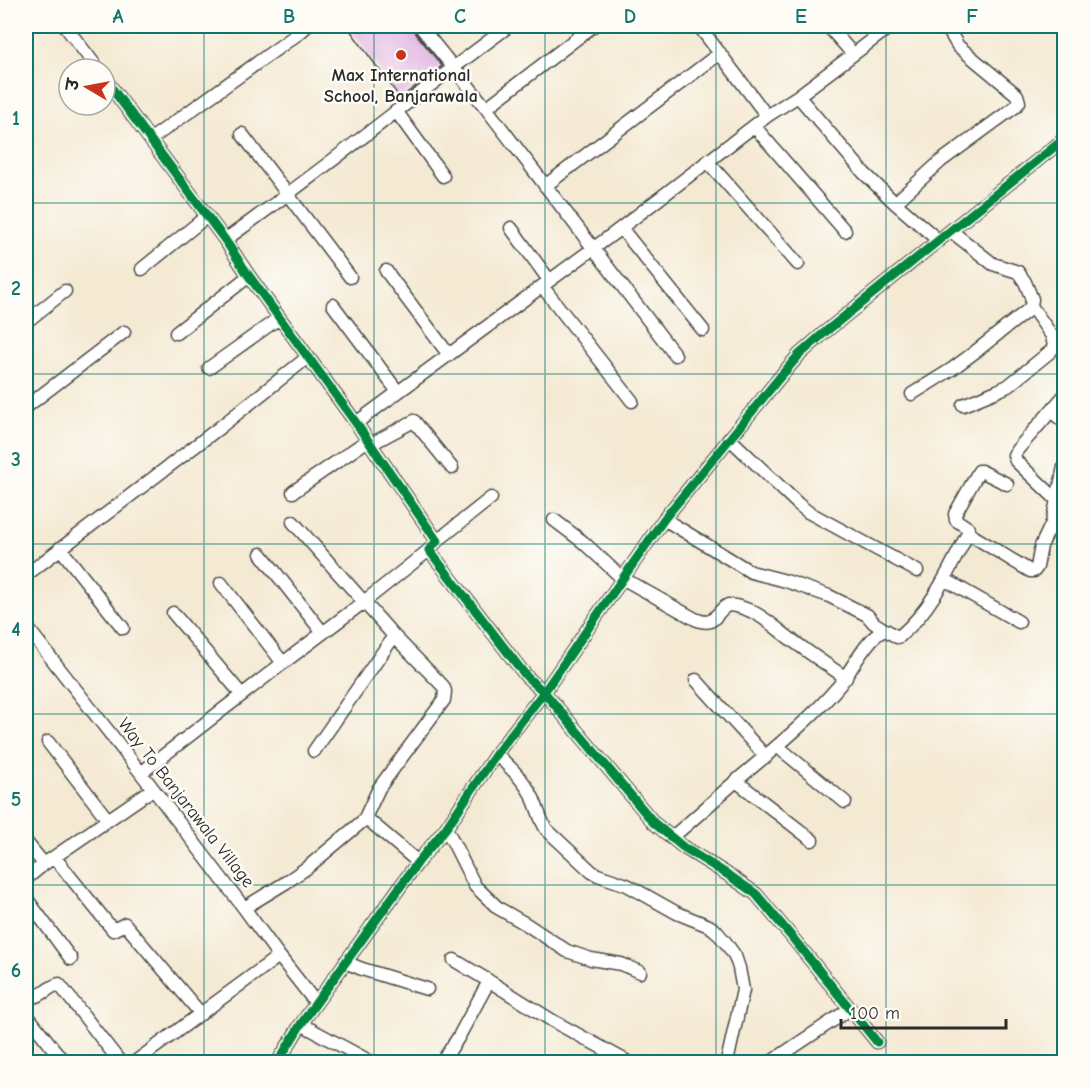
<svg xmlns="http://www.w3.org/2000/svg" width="1090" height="1088" viewBox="0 0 1090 1088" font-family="'Comic Neue','Playpen Sans Deva',sans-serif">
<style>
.building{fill:#d99dda}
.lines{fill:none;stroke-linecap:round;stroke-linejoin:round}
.minor-casing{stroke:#494844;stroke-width:15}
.minor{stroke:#fff;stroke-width:12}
.cycleway-casing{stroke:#fdfcf7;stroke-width:13}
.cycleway{stroke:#00873e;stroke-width:9}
.grid{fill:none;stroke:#0f766e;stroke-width:1.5;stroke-opacity:0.55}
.poi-dot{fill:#c8321e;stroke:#fdfcf7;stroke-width:2}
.labels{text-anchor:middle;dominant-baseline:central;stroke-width:5;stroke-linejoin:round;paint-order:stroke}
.poi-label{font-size:18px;font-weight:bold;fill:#2b2b2b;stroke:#fdfcf7}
.street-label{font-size:18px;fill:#2b2b2b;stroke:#fdfcf7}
.neatline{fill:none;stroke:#0f766e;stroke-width:2}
.grid-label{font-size:20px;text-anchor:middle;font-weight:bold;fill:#0f766e}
</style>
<rect width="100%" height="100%" fill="#fdfcf7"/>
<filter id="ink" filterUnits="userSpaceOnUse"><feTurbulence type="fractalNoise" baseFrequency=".0167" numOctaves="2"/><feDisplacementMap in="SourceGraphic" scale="12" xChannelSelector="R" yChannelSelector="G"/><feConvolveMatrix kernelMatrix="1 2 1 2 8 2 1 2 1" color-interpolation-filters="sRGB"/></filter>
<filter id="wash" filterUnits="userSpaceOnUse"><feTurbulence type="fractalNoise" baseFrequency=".008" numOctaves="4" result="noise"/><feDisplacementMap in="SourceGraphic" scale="24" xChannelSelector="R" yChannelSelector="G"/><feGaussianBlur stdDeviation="1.35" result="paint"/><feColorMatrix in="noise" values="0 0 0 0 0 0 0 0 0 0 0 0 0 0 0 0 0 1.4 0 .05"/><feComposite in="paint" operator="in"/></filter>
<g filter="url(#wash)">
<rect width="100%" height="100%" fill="#f4e9d3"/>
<g id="blocks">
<path class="building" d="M347,26H411L414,31L442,66L400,98Z"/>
</g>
</g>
<g filter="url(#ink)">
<use href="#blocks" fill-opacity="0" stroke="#494844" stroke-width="1.5"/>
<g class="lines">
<defs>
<path id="minor" d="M65,26L98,69
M420,26L486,108L675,355
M699,26L767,116
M828,26L853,54
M105,79L225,240L249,276L356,423L437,541L429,550L519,667L527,677L544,692L654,823L683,847L730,876L756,894L791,936L877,1042
M798,96L864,173L895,203L941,161L1015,107L1019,102L1017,95L958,46L946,26
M486,108L593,26
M396,111L443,176
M754,126L845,231
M242,134L350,277
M151,139L299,33L307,26
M708,162L798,264
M545,186L720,53
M895,203L939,241
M511,228L549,280
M621,228L703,330
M225,240C322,171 414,96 509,26
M142,269L207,216
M386,271L449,355
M542,286L632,401
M333,305L398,392
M26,322L65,291
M176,333L249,276
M209,368L279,318
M912,394L952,369L975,352L1028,310L1031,306L1032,299L1025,282L1018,272L993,264L951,231
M963,405L997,391L1008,386L1051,351L1054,346L1052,336L1031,306
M26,407L124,332
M1051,411L1064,422
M356,423L613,234L767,116L798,96L891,26
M729,438L798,504L808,512L917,571
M371,444L414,421L452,468
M293,492L368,440
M1057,500L1016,461L1014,455L1017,450L1064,396
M664,519L751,572L786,581L829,596L867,615L874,623L885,630
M554,520L583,542L622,578L695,619C717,628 713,613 728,605C757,607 774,628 796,643C812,655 829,666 846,678
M968,533L1030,571H1034L1037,567L1041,546L1052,523L1064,467
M437,541L491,498
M60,548L123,628
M261,554L323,633
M26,575L219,428L308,357
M944,579L1019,622
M221,583L283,663
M173,613L242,695
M26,626L141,773L244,908L279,956L316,1003
M696,680L766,757
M48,742L108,820
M777,746L845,802
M314,751L394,636
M496,754C510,767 525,781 533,798C538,809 540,819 546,829L592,872L598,875L627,885L677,913L709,926L715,930L726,943L735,956L739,968L743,990L727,1062
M141,773L283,663L365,601L429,550
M736,781L812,840
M366,818L418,862
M446,828L475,886L498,908L526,924L567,951L591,959L621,964L640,972
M671,838C693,820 714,800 736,781C771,751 807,723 837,688C850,674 868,634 886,630L897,637L900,636C932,609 949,570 968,533V528L956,520L955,514L979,471H981L1007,484
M26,842L44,864
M55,858L113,930L125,924L201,1014
M26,879L44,864L153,789
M26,898L71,959
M244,908L285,883L308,867L364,820L379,788L444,700L445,691L443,686L394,636L293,522
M345,962L362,969L427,989
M489,981L553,1021L628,1062
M26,993C38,1003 46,987 59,984L120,1062
M26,1014L64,1062
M301,1024L371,1062
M135,1062L279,956
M278,1062L301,1024L316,1003L418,862L446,828L496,754L544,692L664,519L780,377L799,355L824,333L1064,139
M442,1062L458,1038L489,981L454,960
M771,1062L850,1009"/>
</defs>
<use href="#minor" class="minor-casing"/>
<use href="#minor" class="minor"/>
<defs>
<path id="cycleway" d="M105,79L225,240L249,276L356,423L437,541L429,550L519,667L527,677L544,692L654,823L683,847L730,876L756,894L791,936L877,1042
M278,1062L301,1024L316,1003L418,862L446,828L496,754L544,692L664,519L780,377L799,355L824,333L1064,139"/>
</defs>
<use href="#cycleway" class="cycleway-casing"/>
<use href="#cycleway" class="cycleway"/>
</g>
</g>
<path class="grid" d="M204,26V1062M374,26V1062M545,26V1062M716,26V1062M886,26V1062M26,203H1064M26,374H1064M26,544H1064M26,714H1064M26,885H1064"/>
<circle class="poi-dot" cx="401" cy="55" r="6"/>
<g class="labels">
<g class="poi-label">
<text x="401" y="75">Max International<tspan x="401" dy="21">School, Banjarawala</tspan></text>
</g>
<g class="street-label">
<text transform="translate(186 803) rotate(52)">Way To Banjarawala Village</text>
</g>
</g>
<rect width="1090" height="1088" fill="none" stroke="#fdfcf7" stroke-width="66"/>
<g transform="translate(87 87) rotate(280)"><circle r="28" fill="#fdfcf7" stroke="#a9a8a5" stroke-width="1.5"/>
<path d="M0-4.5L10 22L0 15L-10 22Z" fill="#c8321e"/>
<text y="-9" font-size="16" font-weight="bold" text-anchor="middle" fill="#2b2b2b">उ</text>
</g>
<path d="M841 1019v9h165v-9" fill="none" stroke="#2b2b2b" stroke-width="3"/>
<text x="850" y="1019" font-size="18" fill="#2b2b2b" stroke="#fdfcf7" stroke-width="4.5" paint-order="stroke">100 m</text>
<rect x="33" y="33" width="1024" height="1022" class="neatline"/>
<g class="grid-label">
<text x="118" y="23">A</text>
<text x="289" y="23">B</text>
<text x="460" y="23">C</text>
<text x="630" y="23">D</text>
<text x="801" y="23">E</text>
<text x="972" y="23">F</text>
<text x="16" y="125">1</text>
<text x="16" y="295">2</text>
<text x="16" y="466">3</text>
<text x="16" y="636">4</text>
<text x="16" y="806">5</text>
<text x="16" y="977">6</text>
</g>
</svg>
